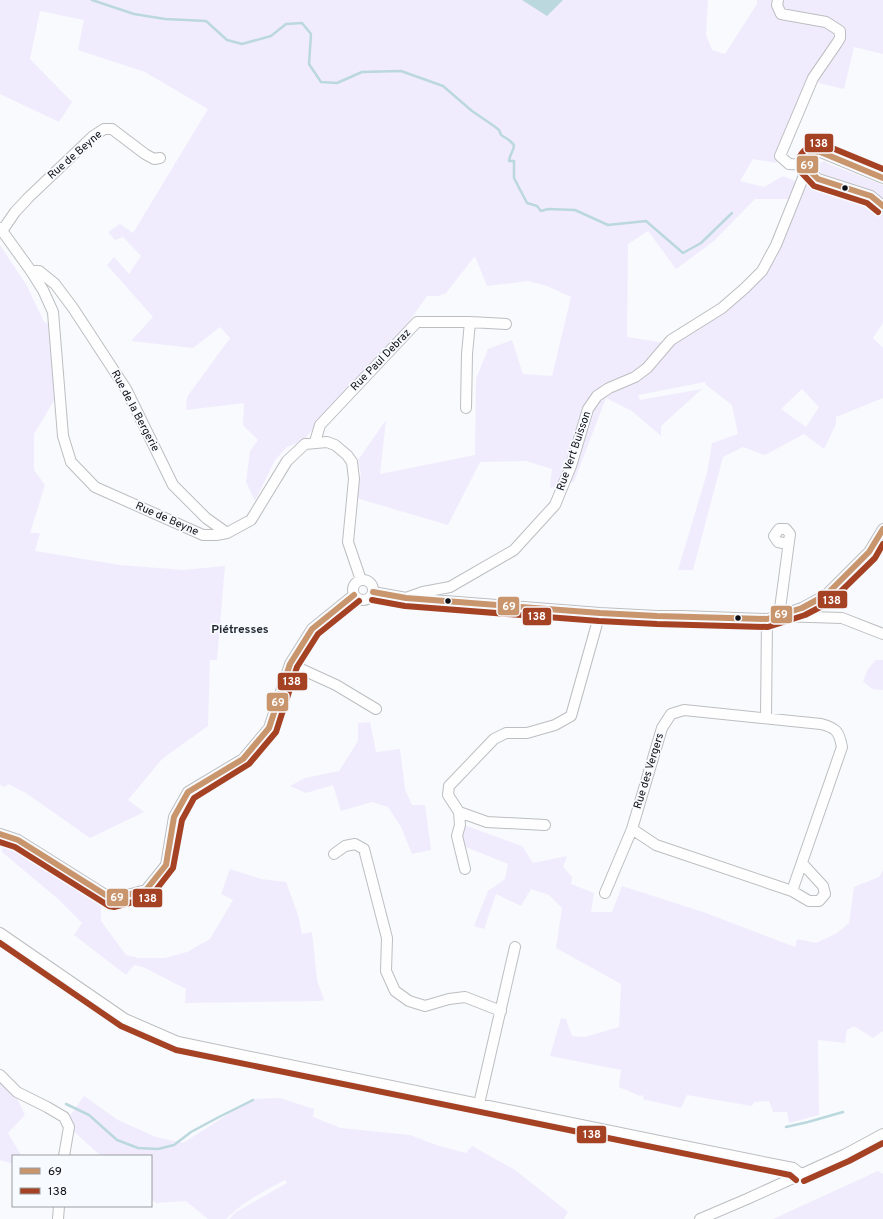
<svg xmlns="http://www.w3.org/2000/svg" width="883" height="1219" viewBox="0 0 883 1219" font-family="Overpass,sans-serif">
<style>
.green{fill:#f1ecfd;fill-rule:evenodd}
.water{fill:#bbd8df}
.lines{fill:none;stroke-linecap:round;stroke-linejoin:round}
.stream{stroke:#bbd8df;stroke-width:2.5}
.minor-casing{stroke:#bcbec0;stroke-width:12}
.minor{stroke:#fefeff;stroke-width:10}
.bus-1-casing{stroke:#f7fafe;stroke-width:9}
.bus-2-casing{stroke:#f7fafe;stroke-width:9}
.bus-1{stroke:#c9956d;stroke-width:6}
.bus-2{stroke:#a64224;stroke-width:6}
.bus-dot{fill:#0d0f13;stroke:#f7fafe;stroke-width:1.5}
.labels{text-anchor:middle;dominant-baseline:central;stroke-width:3.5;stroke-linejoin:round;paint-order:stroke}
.street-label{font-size:11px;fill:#0d0f13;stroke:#f7fafe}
.neighbourhood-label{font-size:12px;font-weight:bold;fill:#252b33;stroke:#f7fafe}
.line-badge{stroke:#f7fafe;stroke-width:1.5}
.badge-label{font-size:11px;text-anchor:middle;font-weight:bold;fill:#fff}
</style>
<rect width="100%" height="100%" fill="#f8fafd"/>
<path class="green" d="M0,0H708L706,35L712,50L725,54L757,4V0H883V54L854,47L844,89L811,81L776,163L753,159L740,181L764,187L783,176L800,183L791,199H755L714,241L676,269L648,231L628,244L627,337L672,344L725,311L776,259L808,181L869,198L883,210V323L873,338L883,348V398L836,417V424L824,449L804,434L765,455L743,447L723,457L693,570H678L707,473L712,443L738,434L732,405L706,385L705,382L638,395L640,400L702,389L661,426V436L632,411L606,398L574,482L550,488L552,469L526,461L480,462L448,525L356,498L361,474L358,460L386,420L380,474L475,455L476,379L488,349L512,340L523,374L552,376L571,297L547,286L528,281L487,286L475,256L446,293L439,296H427L399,336L318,420L313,429L304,440L287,447L275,460L255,501L246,482L250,451L258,440L243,425L244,403L186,410L187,397L230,338L220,327L193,348L131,341L153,317L107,265L114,257L129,274L141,256L123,237L115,240L108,232L120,224L133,233L208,109L145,72L78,50L84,20L40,11L30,59L72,102L59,122L0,94ZM802,389L819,407L806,427L781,409Z
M824,161L829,164L883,185V201L868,191L822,174L816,165Z
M0,245L27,286L44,322L52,325L55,399L34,434V470L45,485L30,533H40L35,551L120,565L183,570L225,566L217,660H210L208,726L162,759L128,800L144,812L90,838L26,793L8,784L5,787L0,785Z
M876,660H883V690L872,689L863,681L868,669Z
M370,722L376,752L400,749L405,789L412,805H425L431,850L412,854L401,827L388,807L372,802L341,811L333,785L306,793L290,786L305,778L339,771L358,741V723Z
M464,825L522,846L533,863L567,856L563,867L572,877L571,884L594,893L591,912H612L622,886L706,913L795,947L797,939L816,943L837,933L849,923L854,887L879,877L883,870V1031L873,1038L854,1026L847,1030L845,1043L818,1040L819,1115L789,1123L787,1112H773L769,1101L754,1102L752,1106L687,1095L681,1108L643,1099L644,1095L640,1096L619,1087L621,1070L550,1056L561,1018L566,1019L572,1036L585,1037L619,1027L621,984L556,948L562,908L549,895L531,889L521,906L496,894L484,929L474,926L488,891L505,879L508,864L461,845L458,839Z
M3,839L30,853L101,900V921L126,955L139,958H165L187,952L210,939L233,900L221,894L230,869L261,879L286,882L298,915L302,934L312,932L317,980L324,1000L319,1001L185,1003L186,989L143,967L134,965L126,975L74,935L82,923L58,899L2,852Z
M0,1082L17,1098L25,1115L8,1133L21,1155L23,1156H13V1164L0,1160Z
M84,1096L118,1120L156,1137L183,1143L252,1099L280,1098L314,1109L313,1117L341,1128L410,1135L439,1146L466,1153L472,1146L515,1170L568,1212L564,1219H229L236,1212L287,1183L285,1180C264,1191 243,1202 226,1219H208L186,1201L156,1203L151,1199V1156H101L72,1130L69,1117Z
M878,1171L883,1174V1219H773Z"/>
<path class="water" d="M522,0H563L547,16Z"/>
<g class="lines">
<path class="stream" d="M92,0L134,14L165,19L206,21L227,40L242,44L271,36L286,24L302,23L311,34L309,64L321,82L337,83L362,72L401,71L443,86L472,111L494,126L499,130L501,135L509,140L514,145C514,151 510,153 509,161H514V178L527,203L537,206L541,211L548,209L575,210L608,225L646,221L683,253L701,243L732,213
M66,1104L89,1115L117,1140L138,1148L158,1149L174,1145L191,1132L217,1118L253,1100
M786,1127L808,1122L843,1112"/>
<defs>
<path id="minor" d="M778,0L777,5L781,14L826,22L840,31V38L837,43L813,78L780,156L789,164L806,165
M883,178L818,151L808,157L807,168L818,179L871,196L883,206
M0,228L31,271L43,290L53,312L63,436L71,462L95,487L203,535H216L227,533L251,520L287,461L305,444L327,442L335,445L347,455L352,462L354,479L348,542L361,580
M2,231L15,212L29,197L92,137L104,129H112L145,154L154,159L160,158
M31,271H39L55,284L73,308L126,389L173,485L206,518L227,533
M466,408L467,354L470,322
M315,442L320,425L417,322H470L506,324
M788,544L778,542L774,536L779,529H786L790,534L779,616L842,618L883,634
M353 590a10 10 0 1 1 20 0a10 10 0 1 1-20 0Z
M373,592L406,598L600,613L657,616H682L767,619L779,616L802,608L826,595L869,552L883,529
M406,598L423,592L450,587L514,550L555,505L571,466L588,409L597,396L609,388L635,377L647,368L671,340L722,308L745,288L762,271L776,245L807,168
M290,664L336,685L376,709
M766,717L767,619
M459,812L487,822L545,825
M0,834L18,840L112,899L146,890L166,865L174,817L188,792L243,759L269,728L290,664L312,629L354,595
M334,854L345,846L355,844L364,849L387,938L386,971L395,991L409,1001L425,1006L449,999L465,997L501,1011
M465,869L457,836L460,825L459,812L448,795L449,786L494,739L506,733H527L555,725L571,716L600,613
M792,891L809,901H819L825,894L823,886L802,863
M605,893L632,829L662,728L671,714L684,710L821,724C836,728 839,731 842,747L792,891L656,845L632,829
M0,933L125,1019L178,1042L664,1142L793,1168L801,1174
M0,1075L17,1092L47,1107L64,1117L69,1127L64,1156
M479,1104L515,947
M58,1219L59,1206
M700,1219L747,1199L846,1154L883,1134"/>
</defs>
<use href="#minor" class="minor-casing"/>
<use href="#minor" class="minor"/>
<defs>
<path id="bus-1" d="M883,178L818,151L808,157L807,168L818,179L871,196L883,206
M373,592L406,598L600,613L657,616L767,619L802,608L826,595L869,552L883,529
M0,834L18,840L112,899L146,890L166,865L174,817L188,792L243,759L269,728L290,664L312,629L354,595"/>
<path id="bus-2" d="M878,212L867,203L814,186L800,171C797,158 800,153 810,146C814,144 816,143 820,143L883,169
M372,600L405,606L599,621L657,624L768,627L805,615L830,602L875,558L883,544
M0,842L15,847L109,906L114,907L148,898L152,895L173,868L182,820L194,798L249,764L276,732L297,667L318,634L359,601
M0,943L121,1026L176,1050L790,1175L796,1180
M804,1181L849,1161L883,1143"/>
</defs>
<use href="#bus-1" class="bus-1-casing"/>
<use href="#bus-2" class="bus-2-casing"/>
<use href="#bus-1" class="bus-1"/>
<use href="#bus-2" class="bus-2"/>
</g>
<g class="bus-dot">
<circle cx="845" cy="188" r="3.5"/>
<circle cx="448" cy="601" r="3.5"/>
<circle cx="738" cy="618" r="3.5"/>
</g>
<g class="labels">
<g class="street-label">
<text transform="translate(75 155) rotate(-41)">Rue de Beyne</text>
<text transform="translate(381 360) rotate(-46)">Rue Paul Debraz</text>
<text transform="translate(135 411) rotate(62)">Rue de la Bergerie</text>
<text transform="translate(574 451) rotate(-71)">Rue Vert Buisson</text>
<text transform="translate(167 519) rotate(24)">Rue de Beyne</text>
<text transform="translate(649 771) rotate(-73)">Rue des Vergers</text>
</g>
<g class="neighbourhood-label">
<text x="240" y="630">Piétresses</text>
</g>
</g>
<g class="line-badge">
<rect x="804" y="133" width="30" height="20" rx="4" fill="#a64224"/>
<rect x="796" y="155" width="23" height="19" rx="4" fill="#c9956d"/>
<rect x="817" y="590" width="31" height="19" rx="4" fill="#a64224"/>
<rect x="497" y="596" width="23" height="20" rx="4" fill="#c9956d"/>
<rect x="770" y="605" width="23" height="19" rx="4" fill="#c9956d"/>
<rect x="522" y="607" width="30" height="19" rx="4" fill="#a64224"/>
<rect x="277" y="672" width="31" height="19" rx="4" fill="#a64224"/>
<rect x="266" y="692" width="23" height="20" rx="4" fill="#c9956d"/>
<rect x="106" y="888" width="23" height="19" rx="4" fill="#c9956d"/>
<rect x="132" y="888" width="31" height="20" rx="4" fill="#a64224"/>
<rect x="576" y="1125" width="31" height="19" rx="4" fill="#a64224"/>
</g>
<g class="badge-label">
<text x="819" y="147">138</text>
<text x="807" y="169">69</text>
<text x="832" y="604">138</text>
<text x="509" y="610">69</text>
<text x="781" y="618">69</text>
<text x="537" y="620">138</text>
<text x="292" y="685">138</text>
<text x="278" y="706">69</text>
<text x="117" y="901">69</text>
<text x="148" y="902">138</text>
<text x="592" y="1138">138</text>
</g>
<rect x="12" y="1155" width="140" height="52" fill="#f7fafe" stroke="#999ca0"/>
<rect x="20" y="1168" width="20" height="6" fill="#c9956d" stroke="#999ca0"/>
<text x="48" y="1175" font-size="12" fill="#0d0f13">69</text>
<rect x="20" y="1188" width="20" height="6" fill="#a64224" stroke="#999ca0"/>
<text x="48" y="1195" font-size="12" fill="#0d0f13">138</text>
</svg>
